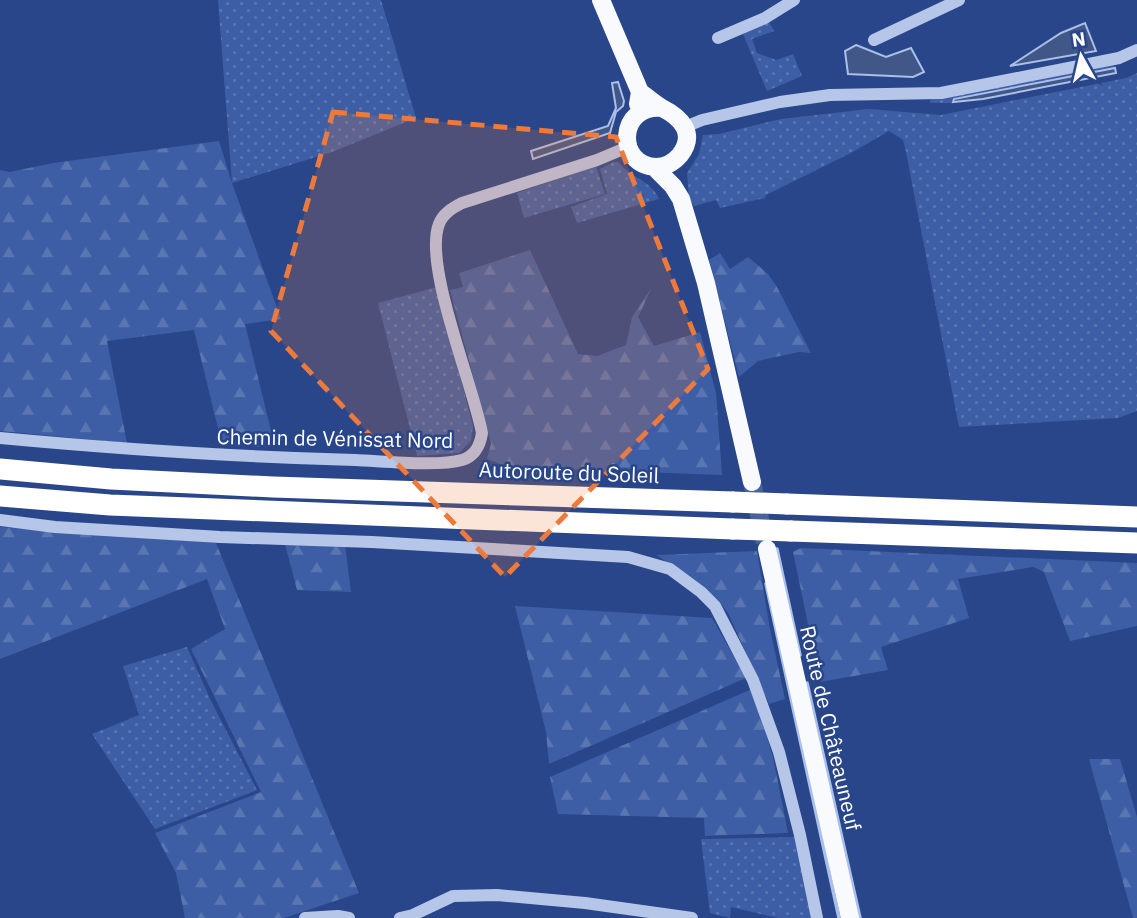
<svg xmlns="http://www.w3.org/2000/svg" width="1137" height="918" viewBox="0 0 1137 918" font-family="'IBM Plex Sans',sans-serif">
<style>
.grass{fill:url(#grass-dots)}
.forest{fill:url(#forest-firs)}
.water{fill:#415787;stroke:#aabfe9;stroke-width:2}
.lines{fill:none;stroke-linecap:round;stroke-linejoin:round}
.stream{stroke:#aabfe9;stroke-width:3.5}
.major-tunnel{stroke:#48629b;stroke-width:18;stroke-dasharray:18 9;stroke-linecap:butt}
.minor{stroke:#b6c6e9;stroke-width:12}
.major{stroke:#f8fafe;stroke-width:18}
.highway{stroke:#fff;stroke-width:21}
.highway-bridge{stroke:#fff;stroke-width:21}
.marked{fill:#ed7a3d;fill-opacity:0.2;stroke:#ed7a3d;stroke-width:5;stroke-dasharray:14 9;stroke-linejoin:round}
.labels{text-anchor:middle;dominant-baseline:central;stroke-width:5;stroke-linejoin:round;paint-order:stroke}
.street-label{font-size:21px;fill:#fff;stroke:#284689}
</style>
<defs>
<pattern id="grass-dots" width="8" height="8" patternUnits="userSpaceOnUse" patternTransform="scale(1.75)"><rect width="8" height="8" fill="#3d5ea5"/><path d="M2 2h.1M6 6h.1" fill="none" stroke="#5a76b2" stroke-width="1.8" stroke-linecap="round"/></pattern>
<pattern id="forest-firs" width="22" height="20" patternUnits="userSpaceOnUse" patternTransform="scale(1.75)"><rect width="22" height="20" fill="#3d5ea5"/><path d="M5 1l3.5 6h-7zM16 11l3.5 6h-7z" fill="#5a76b2"/></pattern>
</defs>
<rect width="100%" height="100%" fill="#284689"/>
<path class="grass" d="M218,0H381L416,118L332,152L232,183Z
M769,22L774,31L752,39L757,53L776,60L793,54L802,76L767,91L743,34Z
M1114,65L1115,68L954,99V103H930V100Z
M1137,73V411L1118,418L959,427L906,152L903,140L889,131L851,153L766,195L765,198L720,208L716,200L694,206L689,198L687,173L699,154L703,135L719,134L781,119L869,109L941,115L1126,78Z
M613,162H618C631,178 652,181 659,199L577,223L571,207L607,194L600,169Z
M596,166L605,194L524,218L517,193Z
M437,287L473,426L471,441L459,453L417,456L378,303Z
M187,647L211,701L257,790L155,829L92,734L139,715L123,666Z
M796,837L811,918H778L731,907L730,918L710,913L701,839Z"/>
<path class="forest" d="M219,141L232,183L281,319L245,324L275,447L222,445L194,330L107,341L127,443L0,431V170L10,172L53,163Z
M530,250L578,354L597,356L626,345L632,317L652,287L638,317L654,346L700,332L716,393L722,475L508,467L487,459L491,443L450,290L463,287L459,273Z
M720,253L730,269L748,257L768,274L777,287L811,353L799,352L758,361L739,377L709,260Z
M0,527L216,543L359,893L284,918H185L176,873L155,833L261,792L191,649L225,629L207,579L0,659Z
M285,544L345,545L351,592L297,590Z
M801,548L1137,563V626L1070,641L1044,572L1033,567L958,579L969,618L881,647L888,670L820,682L793,552Z
M757,551L770,629L785,699L769,704L728,613L718,600L657,555Z
M515,606L712,618L746,678L549,764L546,732Z
M752,689L773,757L788,833L705,836L704,818L558,814L550,777Z
M1089,759H1120L1137,817V918H1133Z"/>
<path class="water" d="M1085,23L1096,51L1010,66L1061,33Z
M856,45L886,57L911,48L924,72L913,77L848,74L845,51Z
M1115,68L1116,73L983,99L953,102L954,99Z
M618,82L624,101L623,106L616,112L610,133L533,159L531,151L608,126L616,108L612,83Z"/>
<g class="lines">
<path class="stream" d="M777,549L800,655
M766,584L839,918
M807,683L860,918"/>
<path class="major-tunnel" d="M752,482L765,542"/>
<path class="minor" d="M718,38L765,18L794,0
M874,40L959,0
M685,127L702,120L780,102L830,95L941,93L1119,58L1137,50
M0,438C118,449 237,457 355,460C382,461 438,467 462,460C475,456 480,446 482,433C473,384 423,265 439,224C443,213 453,208 462,203L597,160L628,147
M0,520L55,527L220,537L372,542L628,557L670,569L701,592L715,606L753,680L779,752L800,835L817,918
M305,918L338,916L349,918
M400,918L413,915L453,896L497,895L585,903L692,918"/>
<path class="major" d="M601,0L640,92L638,104
M640,92C647,97 655,104 662,108C680,117 697,133 680,155C674,162 666,167 656,167C615,165 618,104 662,108
M654,167L673,186L681,199L706,283L752,482
M767,549L850,918"/>
<path class="highway" d="M0,469L111,479L273,487L733,502
M0,496L110,505L733,529
M787,504L1137,517
M791,531L1137,543"/>
<path class="highway-bridge" d="M733,502L787,504
M733,529L791,531"/>
</g>
<path class="marked" d="M333,112L616,137L708,369L505,577L271,331Z"/>
<g class="labels">
<g class="street-label">
<text transform="translate(335 438) rotate(1)">Chemin de Vénissat Nord</text>
<text transform="translate(569 472) rotate(2)">Autoroute du Soleil</text>
<text transform="translate(831 728) rotate(77)">Route de Châteauneuf</text>
</g>
</g>
<g transform="translate(1081 56) rotate(352)" stroke="#284689" stroke-width="5" paint-order="stroke">
<path d="M0-5L12 26L0 18L-12 26Z" fill="#ffffff"/>
<text y="-10" font-size="19" font-weight="bold" text-anchor="middle" fill="#ffffff">N</text>
</g>
</svg>
